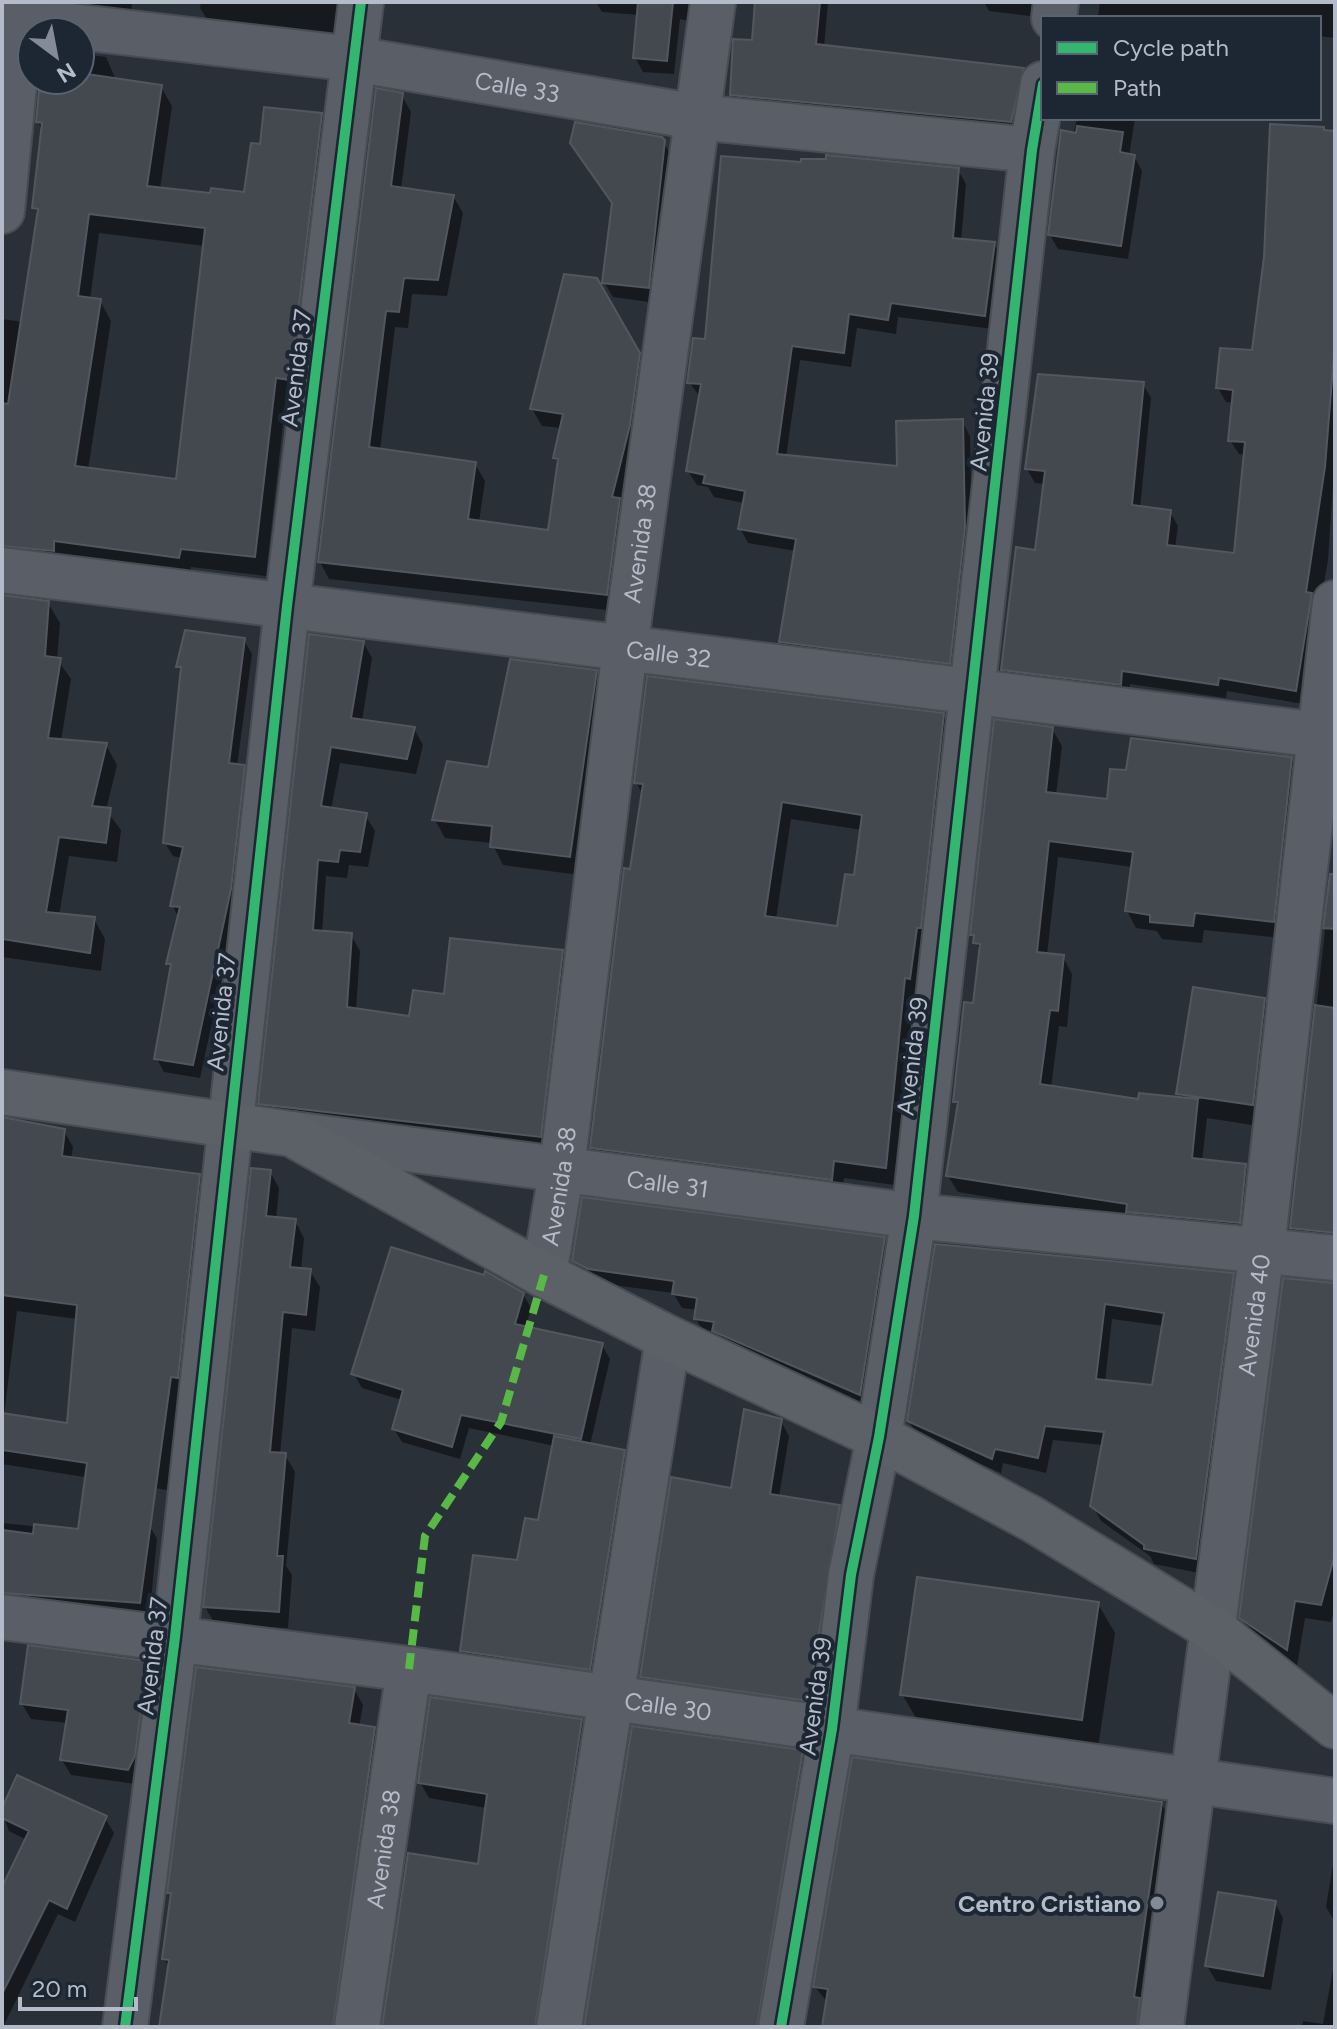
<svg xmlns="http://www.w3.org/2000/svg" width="1337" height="2029" viewBox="0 0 1337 2029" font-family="Figtree,sans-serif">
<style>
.shadow{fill:#0007;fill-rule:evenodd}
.building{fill:#444950;stroke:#52575f;stroke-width:2;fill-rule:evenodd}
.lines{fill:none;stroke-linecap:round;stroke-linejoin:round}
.minor-casing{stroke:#484c53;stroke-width:48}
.major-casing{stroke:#484c55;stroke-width:48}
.minor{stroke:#5a5e66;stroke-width:44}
.major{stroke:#5c6168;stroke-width:44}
.quiet{stroke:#58b947;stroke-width:8;stroke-dasharray:16 8;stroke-linecap:butt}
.cycleway-casing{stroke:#1d2633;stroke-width:15}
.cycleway{stroke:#33b770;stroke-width:10}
.poi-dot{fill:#848b96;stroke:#1d2633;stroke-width:3}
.labels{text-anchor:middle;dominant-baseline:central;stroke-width:8;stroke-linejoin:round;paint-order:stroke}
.street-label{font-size:24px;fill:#b4bcc9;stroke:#1d2633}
.poi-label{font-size:24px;font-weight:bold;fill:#b4bcc9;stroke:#1d2633;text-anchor:end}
</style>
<rect width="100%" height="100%" fill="#2a3038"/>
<path class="shadow" d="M65,2H132L131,12L73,15Z
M201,2H349L342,39L210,24L200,8Z
M596,2H700L694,22L680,19L674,74L643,72L635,57L639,15L602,12Z
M757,2H828L824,47L1023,70L1031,84L1019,136L740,109L732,95L754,42Z
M984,2H1041L1038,17L989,11Z
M1100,2H1335V38L1319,36V18H1098Z
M80,54L106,57L116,80L161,87L172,106L160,189L212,195L246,194L262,146L321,115L332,134L300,399L286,397L266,576L191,567L190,577L4,551L2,547V319L24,322L39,217L34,207L43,132L38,122L42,80H80ZM99,233L205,246L178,481L88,470L111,321L100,301L90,300Z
M401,94L411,112L401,189L453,196L463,213L447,296L412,294L408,328L395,327L380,450L475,464L485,481L479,522L550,533L559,466L555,458L562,428L542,426L532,409L595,280L649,371L616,611L329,579L320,562Z
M1077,118H1135L1129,156H1134L1142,171L1128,259L1058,249L1050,235Z
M1335,131V454L1328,560L1303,704L1227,691L1226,698L1130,684L1128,698L1012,684L1003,670L1037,553L1045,484L1035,483L1027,469L1143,384L1151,398L1140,509L1170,512L1178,526L1175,548L1236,556L1246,455L1239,454L1230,440L1234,403L1226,402L1218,388L1253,353Z
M661,138L672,157L656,303L613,297L604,282L614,205L572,143Z
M803,165L958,170L966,184L961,241L994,244L1002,258L993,329L898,317L896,334L857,328L851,367L800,360L786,457L899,468L962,421L970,436L972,543L957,677L789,656L781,642L796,551L748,543L740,528L744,503L714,497L708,487L697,485L688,471L700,397L689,382L707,341Z
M2,597L48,603L60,623L57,659L71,679L61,741L106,745L117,765L106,810L121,830L117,862L69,856L59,916L94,919L105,939L101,971L2,957Z
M311,636L363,642L372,658L362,721L414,729L423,745L416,774L340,763L331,810L365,815L375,831L368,867L349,865L347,878L326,876L322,933L351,935L360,951L356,1010L411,1019L445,996L562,952L571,968L549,1152L269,1119L260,1103Z
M244,640L252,654L237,766L243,767L251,780L238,904L200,1078L164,1072L157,1059L172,970L168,963L179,918L172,905L182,858L173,856L165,843L182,674L178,666Z
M596,672L606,690L580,875L503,865L492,843L445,838L435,820Z
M943,715L954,733L920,996L914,995L895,1185L844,1178L841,1197L602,1165L592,1148L643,795L636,782ZM791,819L862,830L855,877L839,929L776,919Z
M1052,729L1062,746L1056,795L1108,802L1128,773L1291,759L1301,776L1283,938L1204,930L1202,943L1162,939L1157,931L1136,928L1127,911L1133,867L1058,857L1047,955L1063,957L1072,974L1067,1027L1059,1026L1051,1088L1140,1101L1182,1099L1179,1094L1264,1000L1277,1022L1265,1127L1207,1118L1202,1161L1245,1166L1255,1183L1249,1240L958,1192L948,1176L959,1108L955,1101L975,1005L981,953L972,934Z
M1331,876H1335V1251L1302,1246L1292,1228Z
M2,1119L64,1131L73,1147L71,1159L199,1175L208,1191L167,1490L2,1464ZM17,1311L77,1319L68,1425L4,1415Z
M270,1172L279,1188L276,1219L295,1221L304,1238L301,1270L310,1271L320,1287L315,1331L292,1328L280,1455H285L295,1472L286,1566L292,1575L288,1628L215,1624L205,1607Z
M884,1239L892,1253L868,1408L723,1345L716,1334L704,1333L696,1319L698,1310L682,1308L673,1293L598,1283L582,1275L574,1261Z
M937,1246L1232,1275L1241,1290L1204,1574L1154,1564L1150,1556L1101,1521L1092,1505L1103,1445L1053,1440L1046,1473L1003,1463L1001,1473L918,1436L909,1421ZM1112,1319L1164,1326L1154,1387L1105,1382Z
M1285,1280L1335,1283V1607L1331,1622L1305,1618L1297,1666L1252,1636L1241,1618Z
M523,1294L531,1308L525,1328L602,1345L610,1359L590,1445L624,1452L632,1467L598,1684L471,1666L462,1651L540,1523L555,1446L469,1428L460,1459L402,1442L394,1429L402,1400L362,1388L354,1374Z
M781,1421L789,1436L779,1497L838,1507L847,1521L816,1715L650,1691L642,1676L733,1490Z
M2,1523L80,1531L148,1523L157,1539L149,1619L2,1607Z
M1098,1604L1115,1633L1098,1748L919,1723L902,1694Z
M146,1663L154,1678L136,1784L71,1775L62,1760L68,1723L31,1719L22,1704Z
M354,1689L363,1705L359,1727L374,1729L383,1744L342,2027H161L170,1969L164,1959L172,1898L169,1892Z
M581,1721L590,1736L544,2027H384L480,1867L487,1808L429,1798L420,1782Z
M802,1752L811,1768L766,2027H586Z
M1161,1803L1170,1819L1147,2027H824L828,2003L815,1987Z
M2,1812L105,1818L114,1833L75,1922L58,1914L3,2027L2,1896L27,1840L9,1831Z
M1335,1853V1922L1326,1907Z
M1275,1903L1283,1918L1271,1990L1216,1981L1207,1966Z
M1335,1959V2027H1302L1303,2021L1323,2024Z"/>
<path class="building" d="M638,2H673L667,61L633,58Z
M755,2H820L816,44L1024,68L1011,122L730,95L733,39L752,40Z
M80,73L162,85L147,186L210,193L211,188L244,192L251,143L260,144L264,107L322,113L290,380L276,378L255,557L181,549L179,558L54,541V551L2,546V403L8,404L38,209L32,208L42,123L36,122L40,80H80ZM89,214L205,228L176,479L75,466L101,299L78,296Z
M376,88L403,93L391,186L454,195L438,280L404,278L399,312L386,311L369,447L476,462L468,519L548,530L558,459L553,458L563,414L530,409L564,274L597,278L640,353L630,425L612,497L620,498L607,595L318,562Z
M575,122L662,137L665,140L649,288L602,283L612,203L570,143Z
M1270,124L1324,127V130L1335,131V342L1325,467L1306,592L1312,593L1296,691L1219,678L1218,685L1122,671L1121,685L1001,670L1016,547L1035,550L1045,471L1025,469L1038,374L1144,382L1132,505L1171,510L1167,545L1234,553L1245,442L1228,441L1233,390L1216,388L1220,348L1252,350L1264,257Z
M1077,126L1123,132L1120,152L1135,155L1121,246L1048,235L1061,130L1076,133Z
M826,155L959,168L953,238L995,242L985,316L891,303L888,320L849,314L844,353L792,346L777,454L897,466L896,421L963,419L965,527L950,664L779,642L796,539L738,529L745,491L703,483L705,475L686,471L701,384L687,383L693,338L705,339L721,156L801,162V159H826Z
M2,595L49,601L45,656L61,658L48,738L107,743L92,806L111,808L106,843L59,837L46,912L95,917L90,953L2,939Z
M185,630L245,638L229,763L245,765L231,889L193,1065L154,1059L171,964H166L180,907L170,906L183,847L163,843L181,667H176Z
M309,634L364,641L351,718L415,727L407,759L331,747L321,806L367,813L360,852L340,850L338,862L318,860L313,930L352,933L347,1007L409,1016L413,990L444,994L450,938L563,950L541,1137L258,1104Z
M510,659L597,670L570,857L490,847L492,826L432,820L447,761L488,767Z
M647,676L944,713L921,928H917L910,979L905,978L886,1168L834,1161L832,1180L590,1148L624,868L630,869L643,784L634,783ZM782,802L862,815L854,875L845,874L837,926L765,916Z
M994,719L1053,727L1046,792L1107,799L1110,769L1126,770L1131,738L1292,757L1274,922L1195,913L1193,926L1150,922V915L1125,911L1133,852L1049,841L1037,952L1064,955L1058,1011L1050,1010L1040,1084L1138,1099L1139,1093L1198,1099L1192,1158L1246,1164L1240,1223L1126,1212L1127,1204L946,1176L958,1102H953L964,1002L973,1003L980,944L973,943L974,935H970Z
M1330,874H1335V929L1323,928Z
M1193,987L1265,998L1253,1105L1176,1094Z
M1315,1005L1335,1008V1233L1290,1228Z
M2,1117L65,1129L62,1156L200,1174L178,1378L171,1377L140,1603L2,1593V1530L33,1534L34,1524L78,1529L87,1463L2,1450V1413L67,1423L77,1305L2,1295Z
M251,1168L271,1170L266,1216L296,1219L290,1267L311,1269L306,1315L283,1312L270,1452L286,1453L277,1556H283L279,1612L203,1607Z
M582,1197L885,1237L860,1395L712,1331L714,1322L694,1319L697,1298L672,1294L674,1281L588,1269L572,1261Z
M935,1244L1234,1273L1196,1559L1144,1549V1545L1090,1506L1104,1432L1045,1426L1038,1458L995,1449L992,1459L907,1421ZM1105,1304L1164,1313L1152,1385L1096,1379Z
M391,1247L484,1275L485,1271L524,1293L515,1324L603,1343L581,1439L461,1415L452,1447L392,1429L403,1390L351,1374Z
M1283,1278L1335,1283V1554L1321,1605L1295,1601L1287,1650L1239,1618Z
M744,1409L782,1419L770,1494L840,1505L808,1701L640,1677L671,1477L731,1488Z
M554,1436L625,1450L590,1670L460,1651L473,1555L517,1560L525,1518L538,1520Z
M917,1577L1099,1602L1082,1720L900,1695Z
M28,1645L147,1661L135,1756L128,1770L60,1760L68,1710L20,1704Z
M196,1667L355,1687L349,1723L375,1727L333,2027H159L169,1960L162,1959L171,1893H167Z
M430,1697L582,1719L535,2027H382L408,1853L478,1864L487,1794L418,1783Z
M632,1726L803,1750L757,2027H584Z
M852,1757L1162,1802L1134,1997L1140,1998L1137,2027H822L828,1989L813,1987Z
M17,1775L107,1816L67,1909L49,1900L2,1994V1887L29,1831L2,1818V1808Z
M1218,1892L1276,1901L1263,1976L1205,1966Z"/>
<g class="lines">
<defs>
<g id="minor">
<path id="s1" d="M2,18L354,59L697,117L1032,150"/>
<path d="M1054,18L1056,2"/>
<path d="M2,211L22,2"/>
<path id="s2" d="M2,570L1335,737"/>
<path id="s3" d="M293,1134L914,1216L1335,1258"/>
<path id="s4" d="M544,1275L562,1168L625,648L713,2"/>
<path id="s5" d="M2,1617L409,1669L1335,1801"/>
<path d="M125,2027L175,1637L287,606L361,2"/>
<path id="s6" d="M357,2027L409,1669"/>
<path d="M559,2027L668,1338"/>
<path d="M781,2027L832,1729L851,1575L879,1437L914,1216L1032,150L1043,84"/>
<path id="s7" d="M1161,2027L1262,1249L1335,603"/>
</g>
<path id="major" d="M2,1092L292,1134L544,1275L668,1338L879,1437L1032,1519L1213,1629L1335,1726"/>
</defs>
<use href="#minor" class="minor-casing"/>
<use href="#major" class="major-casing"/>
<use href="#minor" class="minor"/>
<use href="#major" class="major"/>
<path class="quiet" d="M409,1669L425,1536L501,1422L544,1275"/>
<defs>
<path id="cycleway" d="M125,2027L175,1637L287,606L361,2
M781,2027L832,1729L851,1575L879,1437L914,1216L1032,150L1043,84"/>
</defs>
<use href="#cycleway" class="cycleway-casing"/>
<use href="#cycleway" class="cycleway"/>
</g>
<circle class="poi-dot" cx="1157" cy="1903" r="8"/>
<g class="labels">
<g class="street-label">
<text stroke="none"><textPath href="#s1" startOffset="520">Calle 33</textPath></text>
<text transform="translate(296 368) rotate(-83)">Avenida 37</text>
<text transform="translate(984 412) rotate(-84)">Avenida 39</text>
<text stroke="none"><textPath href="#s4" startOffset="738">Avenida 38</textPath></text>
<text stroke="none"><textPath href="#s2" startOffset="672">Calle 32</textPath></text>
<text transform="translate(221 1012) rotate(-84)">Avenida 37</text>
<text transform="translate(912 1056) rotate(-83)">Avenida 39</text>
<text stroke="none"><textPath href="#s3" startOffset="378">Calle 31</textPath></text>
<text stroke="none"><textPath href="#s4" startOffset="90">Avenida 38</textPath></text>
<text stroke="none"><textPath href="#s7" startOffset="718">Avenida 40</textPath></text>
<text transform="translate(152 1656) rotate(-83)">Avenida 37</text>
<text transform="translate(815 1696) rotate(-82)">Avenida 39</text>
<text stroke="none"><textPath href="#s5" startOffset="672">Calle 30</textPath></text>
<text stroke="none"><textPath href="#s6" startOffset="180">Avenida 38</textPath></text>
</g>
<g class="poi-label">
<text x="1141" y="1903">Centro Cristiano</text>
</g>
</g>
<rect width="1337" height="2029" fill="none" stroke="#b4bcc9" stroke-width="8"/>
<rect x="1041" y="16" width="280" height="104" fill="#1d2633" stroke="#59626f" stroke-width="2"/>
<rect x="1057" y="42" width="40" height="12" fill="#33b770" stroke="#59626f" stroke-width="2"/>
<text x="1113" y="56" font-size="24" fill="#b4bcc9">Cycle path</text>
<rect x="1057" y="82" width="40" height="12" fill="#58b947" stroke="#59626f" stroke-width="2"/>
<text x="1113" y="96" font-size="24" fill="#b4bcc9">Path</text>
<g transform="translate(56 56) rotate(148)"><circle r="38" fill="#1d2633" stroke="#59626f" stroke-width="2"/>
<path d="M0-6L14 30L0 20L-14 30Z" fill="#848b96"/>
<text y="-12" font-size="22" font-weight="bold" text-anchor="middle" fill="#b4bcc9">N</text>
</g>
<path d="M20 1997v12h116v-12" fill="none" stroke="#b4bcc9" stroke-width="4"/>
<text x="32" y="1997" font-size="24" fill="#b4bcc9" stroke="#1d2633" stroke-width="6" paint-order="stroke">20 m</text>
</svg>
